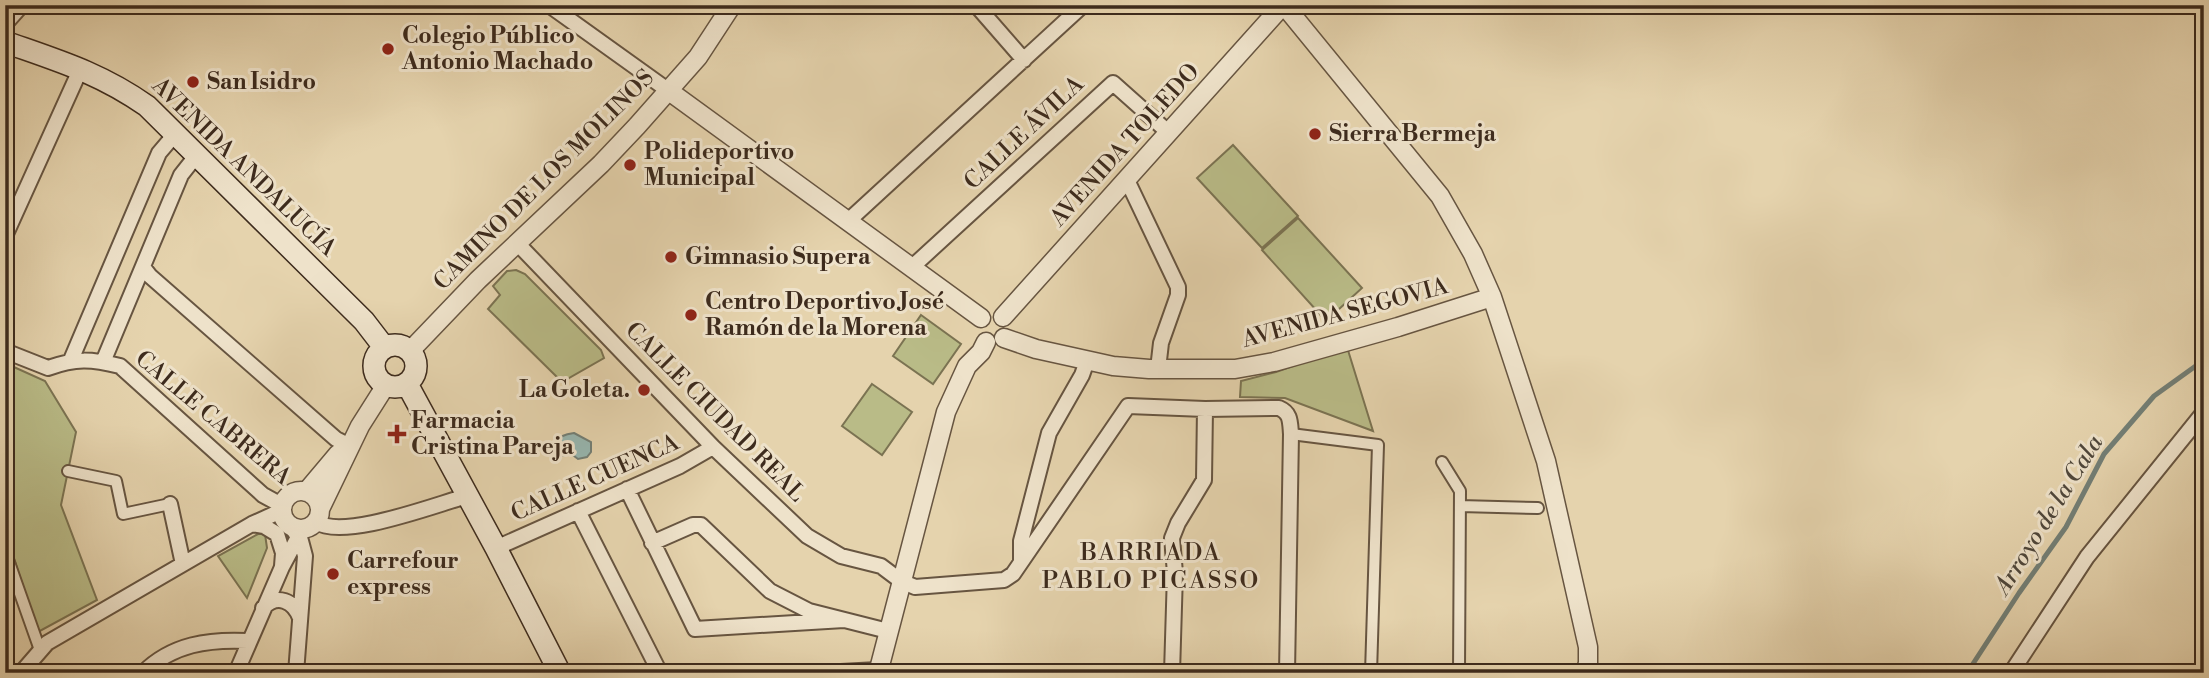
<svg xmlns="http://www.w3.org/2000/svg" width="2209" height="678" viewBox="0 0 2209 678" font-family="'Libre Bodoni',serif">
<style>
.green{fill:#b9bb87;stroke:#7b7352;stroke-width:2}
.water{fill:#97b7b1;stroke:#737f76;stroke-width:2}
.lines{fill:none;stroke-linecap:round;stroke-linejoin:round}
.stream{stroke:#737f76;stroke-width:5}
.pedestrian-casing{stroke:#675541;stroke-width:14}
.minor-casing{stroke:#675541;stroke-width:18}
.tertiary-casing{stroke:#675541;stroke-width:21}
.secondary-casing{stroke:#3d2b1d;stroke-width:24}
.pedestrian{stroke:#eee2ca;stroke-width:10}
.minor{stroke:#eee2ca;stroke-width:14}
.tertiary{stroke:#eee2ca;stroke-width:18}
.secondary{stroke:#eee2ca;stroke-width:21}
.poi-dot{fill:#8f2418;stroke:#eee2ca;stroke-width:2.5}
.labels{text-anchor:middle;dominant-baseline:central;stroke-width:6;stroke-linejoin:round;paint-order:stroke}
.poi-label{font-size:23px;font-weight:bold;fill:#3d2b1d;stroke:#eee2ca;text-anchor:start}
.street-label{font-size:23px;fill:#3d2b1d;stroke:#eee2ca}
.water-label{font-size:24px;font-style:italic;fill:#4f473b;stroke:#eee2ca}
.neighbourhood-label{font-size:24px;letter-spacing:2px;fill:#3d2b1d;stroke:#eee2ca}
</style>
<rect width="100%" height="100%" fill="#e5d3ad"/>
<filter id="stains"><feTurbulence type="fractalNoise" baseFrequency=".00286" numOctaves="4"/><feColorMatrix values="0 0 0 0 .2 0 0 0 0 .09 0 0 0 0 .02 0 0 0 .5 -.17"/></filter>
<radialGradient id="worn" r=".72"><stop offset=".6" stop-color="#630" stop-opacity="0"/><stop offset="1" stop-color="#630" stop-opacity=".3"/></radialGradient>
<path class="green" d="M1233,145L1298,216L1262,248L1197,178Z
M1298,218L1362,288L1326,321L1262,250Z
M516,270L525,274L601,350L604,358L562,382L488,309L500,295L493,286L507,271Z
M921,315L961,344L933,384L893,356Z
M1347,347L1373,431L1285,398L1240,397L1241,381L1276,372Z
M5,363L45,381L76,432L61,505L97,600L38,632L5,531Z
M872,384L912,412L882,455L842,426Z
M258,534H265L267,548L247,598L218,556Z"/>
<path class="water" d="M574,433L591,442V452L587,457L578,459L570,453L564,456L552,454L553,444C559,437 564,434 574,433Z"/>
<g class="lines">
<path class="stream" d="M1967,673L2019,593L2066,527L2104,454L2154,396L2204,360"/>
<defs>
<path id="pedestrian" d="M1291,434L1378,445L1371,673
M1442,462L1460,491L1459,673
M68,471L116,481L123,514L170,504
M1460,506L1538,508
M5,551L40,650"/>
<path id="minor" d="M549,5L669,91
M976,5L1024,60
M5,24L22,5
M1127,180L1178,287V295L1161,343L1158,369
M847,222L1083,5
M5,236L81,68
M518,244L713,447L807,536L841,556L881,566L901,581L915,587L1004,580L1013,574L1128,406L1205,409L1279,408C1291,413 1290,422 1291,434L1287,673
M143,267L150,276L336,439L346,444
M911,268L1113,83L1168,132
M5,351L48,368C76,358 91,359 120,366L263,495L283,506
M71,360L159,153L176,133
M103,362L181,175L196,156
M627,489L695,629L844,620
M170,504L183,564
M578,511L660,673
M316,522C344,540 434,505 467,496
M252,524L264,526L277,534L283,553L282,566
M290,525L301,541L305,556L296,673
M652,543L693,525H701L770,591L809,611L888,631
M496,548L680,466L713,447
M1021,560V541L1049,433L1082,375L1087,361
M263,608C277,593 294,601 300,618
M21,673L47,643L252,524L283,510
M143,673C172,644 209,639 248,641
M236,673L282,567L298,537L306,528
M822,673L878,670
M1172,673L1175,573L1172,538L1178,523L1204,480L1205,409
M2011,673L2087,557L2204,412"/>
<path id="tertiary" d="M1284,5L1440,196L1473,254L1492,297L1546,461L1588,647V663L1585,673
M669,91L981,318
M1003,317L1283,5
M1004,338L1036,349L1113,366L1149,369H1235L1274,362L1398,327L1492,297
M410,351L478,280L601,164L637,126L698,57L732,5
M282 510a19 19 0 1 1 38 0a19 19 0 1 1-38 0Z
M306,492L338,454
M320,509L360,426L386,385
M878,673L946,412L967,366L981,352L986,342"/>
<path id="secondary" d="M5,42C59,61 100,73 147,106L364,321L384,347
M374 366a21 21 0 1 1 42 0a21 21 0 1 1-42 0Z
M407,384L496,548L560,673"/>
</defs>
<use href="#pedestrian" class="pedestrian-casing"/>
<use href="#minor" class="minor-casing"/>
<use href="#tertiary" class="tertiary-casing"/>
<use href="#secondary" class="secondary-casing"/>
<use href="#pedestrian" class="pedestrian"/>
<use href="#minor" class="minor"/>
<use href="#tertiary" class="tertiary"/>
<use href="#secondary" class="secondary"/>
</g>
<g class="poi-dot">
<circle cx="388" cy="49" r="7"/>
<circle cx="193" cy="82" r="7"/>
<circle cx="1315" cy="134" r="7"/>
<circle cx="630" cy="165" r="7"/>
<circle cx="671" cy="257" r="7"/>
<circle cx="691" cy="315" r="7"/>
<circle cx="644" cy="390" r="7"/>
<path d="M393.5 423.5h7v7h7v7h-7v7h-7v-7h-7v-7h7z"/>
<circle cx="333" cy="574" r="7"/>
</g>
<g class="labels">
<g class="poi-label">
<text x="402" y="36">Colegio Público<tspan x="402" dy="26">Antonio Machado</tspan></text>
<text x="207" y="82">San Isidro</text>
<text x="1329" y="134">Sierra Bermeja</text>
<text x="644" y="152">Polideportivo<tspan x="644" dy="26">Municipal</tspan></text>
<text x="685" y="257">Gimnasio Supera</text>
<text x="705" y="302">Centro Deportivo José<tspan x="705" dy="26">Ramón de la Morena</tspan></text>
<text x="630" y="390" text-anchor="end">La Goleta.</text>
<text x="411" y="421">Farmacia<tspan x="411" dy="26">Cristina Pareja</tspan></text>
<text x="347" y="561">Carrefour<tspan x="347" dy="26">express</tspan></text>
</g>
<g class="street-label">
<text transform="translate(1024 133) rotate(-43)">CALLE ÁVILA</text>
<text transform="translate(1125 145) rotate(-48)">AVENIDA TOLEDO</text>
<text transform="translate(244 167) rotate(44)">AVENIDA ANDALUCÍA</text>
<text transform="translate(544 180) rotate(-45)">CAMINO DE LOS MOLINOS</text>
<text transform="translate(1345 313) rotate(-15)">AVENIDA SEGOVIA</text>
<text transform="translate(715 412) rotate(45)">CALLE CIUDAD REAL</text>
<text transform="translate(213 418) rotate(40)">CALLE CABRERA</text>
<text transform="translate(595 478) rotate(-24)">CALLE CUENCA</text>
</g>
<g class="water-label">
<text transform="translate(2049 515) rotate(-58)">Arroyo de la Cala</text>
</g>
<g class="neighbourhood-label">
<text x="1151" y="553">BARRIADA<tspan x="1151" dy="28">PABLO PICASSO</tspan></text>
</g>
</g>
<rect width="2209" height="678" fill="none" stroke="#e5d3ad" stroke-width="28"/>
<rect x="7" y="7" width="2195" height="664" fill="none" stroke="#3d2b1d" stroke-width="3.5"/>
<rect x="14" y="14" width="2181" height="650" fill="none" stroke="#3d2b1d" stroke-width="2"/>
<rect width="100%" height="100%" filter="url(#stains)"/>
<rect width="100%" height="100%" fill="url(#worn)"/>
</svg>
